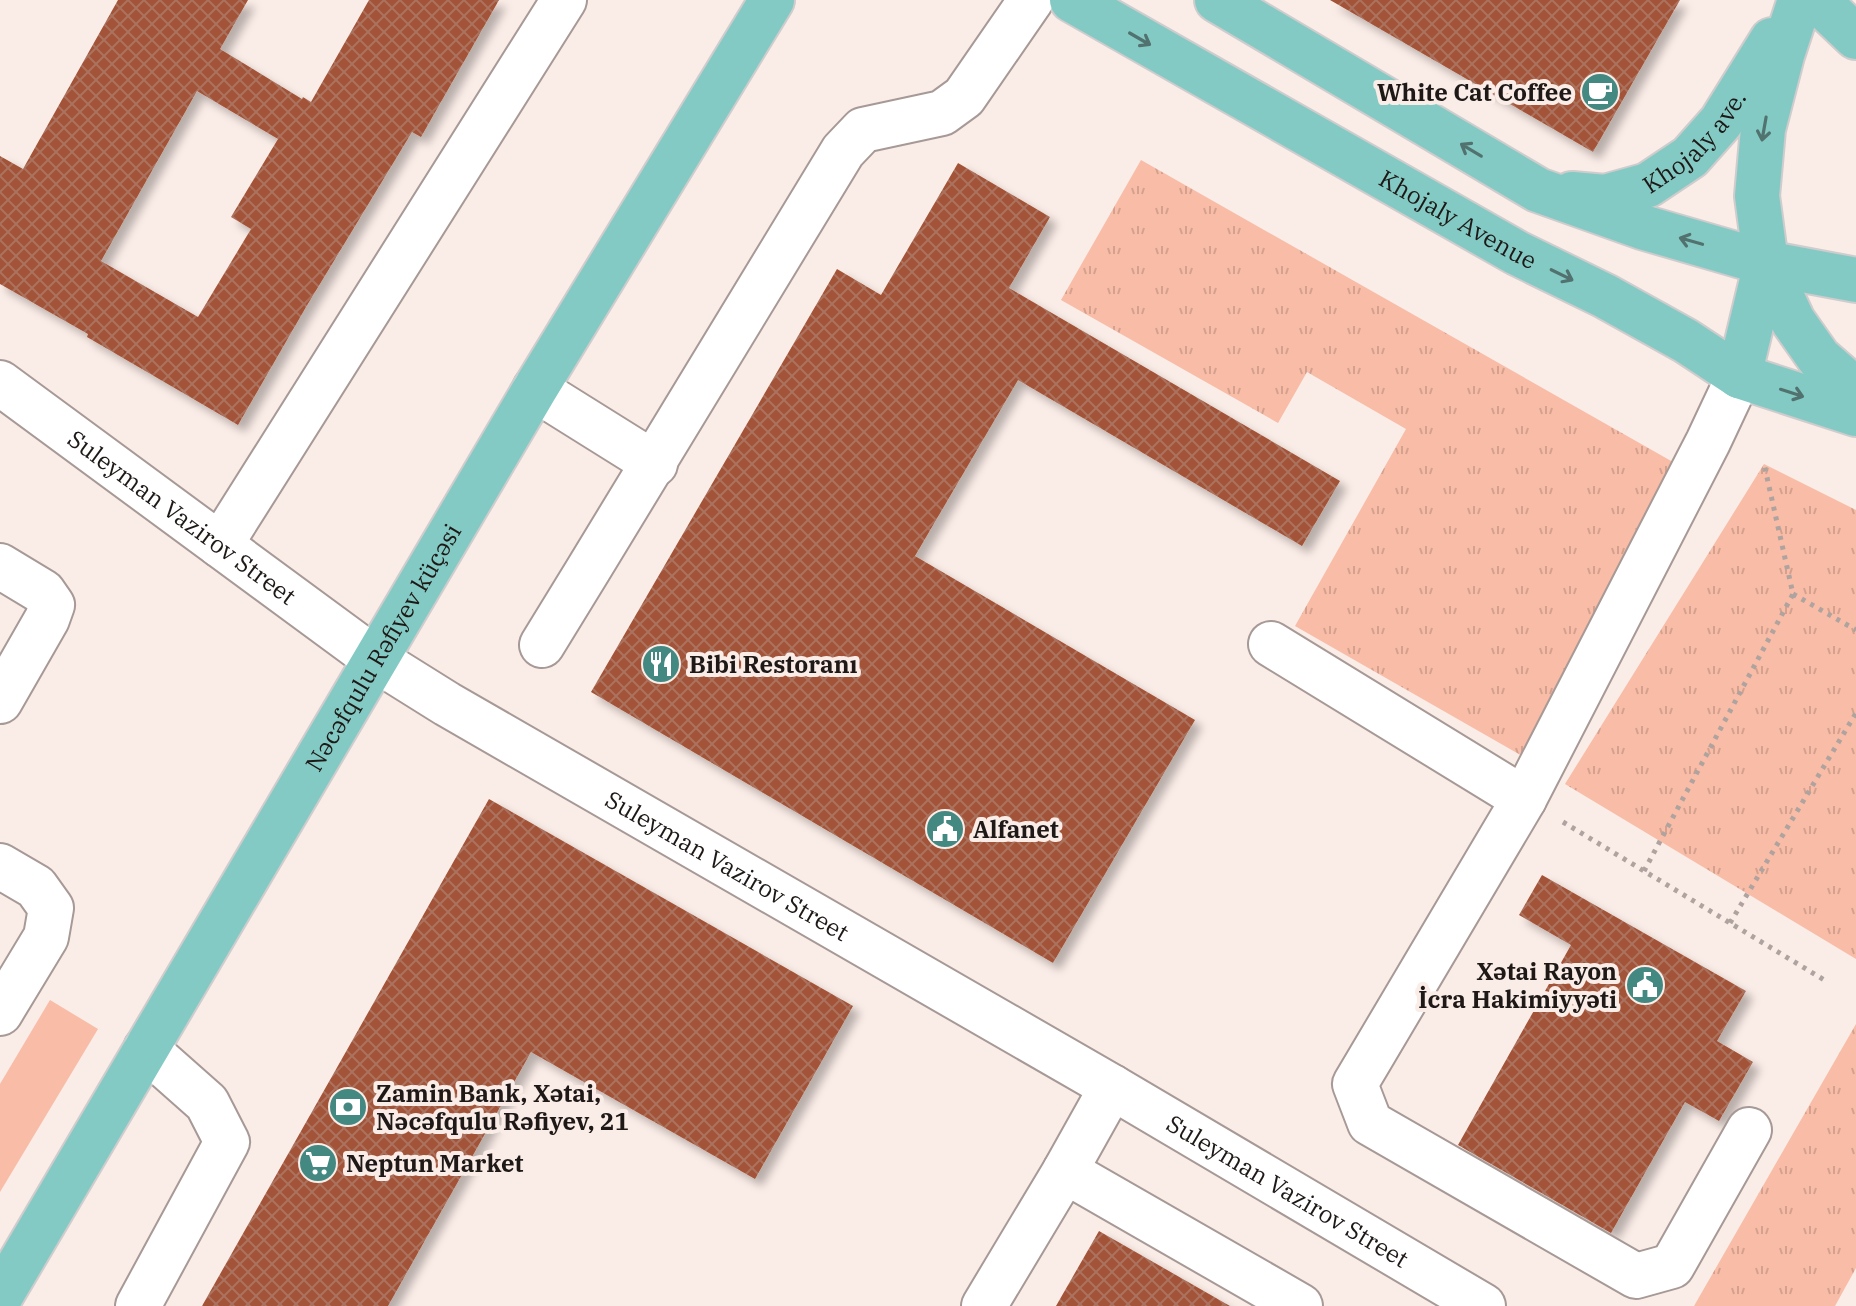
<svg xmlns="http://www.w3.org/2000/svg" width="1856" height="1306" viewBox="0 0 1856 1306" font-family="'IBM Plex Serif',serif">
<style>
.grass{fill:#f8bca7}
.park{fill:url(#park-tufts)}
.building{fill:url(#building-cross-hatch);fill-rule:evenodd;filter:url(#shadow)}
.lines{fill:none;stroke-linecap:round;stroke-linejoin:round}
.minor-casing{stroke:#a79995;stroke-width:48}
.major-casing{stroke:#cecccc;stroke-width:48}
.path{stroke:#aea39f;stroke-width:5;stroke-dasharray:4 6;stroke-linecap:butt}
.minor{stroke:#fff;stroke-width:44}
.major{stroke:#84cac4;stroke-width:44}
.oneway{stroke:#51726e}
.labels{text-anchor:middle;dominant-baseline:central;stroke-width:8;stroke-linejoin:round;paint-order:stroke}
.poi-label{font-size:24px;font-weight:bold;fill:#1e1917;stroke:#faece7;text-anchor:start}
.street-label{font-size:24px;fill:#1e1917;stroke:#faece7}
</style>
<defs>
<pattern id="park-tufts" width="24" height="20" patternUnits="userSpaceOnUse" patternTransform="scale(2)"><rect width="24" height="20" fill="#f8bca7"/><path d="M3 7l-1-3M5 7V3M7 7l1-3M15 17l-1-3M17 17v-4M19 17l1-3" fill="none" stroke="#d4a18f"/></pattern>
<pattern id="building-cross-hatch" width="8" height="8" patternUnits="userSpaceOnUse" patternTransform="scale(2)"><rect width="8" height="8" fill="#a25337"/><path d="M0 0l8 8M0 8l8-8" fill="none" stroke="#aa725e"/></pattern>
<filter id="shadow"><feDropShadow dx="7" dy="7" stdDeviation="4" flood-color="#0004"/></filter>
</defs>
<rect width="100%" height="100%" fill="#faece7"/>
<path class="grass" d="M50,1000L98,1029L0,1192V1084Z"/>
<path class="park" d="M1141,160L1687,470L1524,757L1295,626L1406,429L1307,372L1278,423L1061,300Z
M1764,464L1856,510V959L1565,784Z
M1856,1024V1268L1835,1306H1694Z"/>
<path class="building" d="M118,0H248L220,49L302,99L303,97L311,102L369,0H499L421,137L412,132L306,307L238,425L87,337L88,334L0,284V156L23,169ZM197,91L278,139L231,217L251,229L198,317L101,261Z
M1330,0H1680L1593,152Z
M958,163L1050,217L1009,288L1340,481L1302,546L1018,380L915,556L1195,720L1053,963L591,692L837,269L881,295Z
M489,799L853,1006L755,1179L531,1052L388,1306H202Z
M1542,875L1746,991L1717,1041L1753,1062L1719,1121L1685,1102L1611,1233L1458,1145L1571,945L1519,915Z
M1099,1231L1230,1306H1056Z"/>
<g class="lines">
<defs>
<g id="minor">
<path d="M1739,376L1708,442L1524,799L1355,1084L1370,1123L1636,1276L1672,1266L1749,1130"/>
<path id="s1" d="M0,383L375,659L447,704L1112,1087L1483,1306"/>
<path d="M535,389L655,464"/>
<path d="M220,545L564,0"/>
<path d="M0,566L43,592L52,605L47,619L0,701"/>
<path d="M1271,644L1524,799"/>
<path d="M542,645C643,481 742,316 843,151L863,130L942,113L964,97L1031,0"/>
<path d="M0,866L36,887L51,908L46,937L0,1013"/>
<path d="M1065,1171L1300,1306"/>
<path d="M138,1306L227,1142L207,1103L146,1049"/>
<path d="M984,1306L1065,1171L1112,1087"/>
</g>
<g id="major">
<path id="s2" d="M1072,0L1517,253L1605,296L1686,341L1739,376L1856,414"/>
<path d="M1217,0L1538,190L1642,227L1766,263L1856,280"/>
<path d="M1800,0L1782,55L1763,129L1757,196L1766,263L1793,321L1819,358L1856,390"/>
<path d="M1817,0L1856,37"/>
<path id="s3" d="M1572,194L1605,197L1648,185L1690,157L1721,122L1772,40"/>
<path d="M1739,376L1766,263"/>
<path id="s4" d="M0,1297L535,389L772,0"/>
</g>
</defs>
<use href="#minor" class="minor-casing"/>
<use href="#major" class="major-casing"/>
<path class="path" d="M1793,594L1856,630
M1563,822L1826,981
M1644,871L1793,594L1764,464
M1730,923L1856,713"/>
<use href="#minor" class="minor"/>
<use href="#major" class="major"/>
</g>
<defs><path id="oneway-shaft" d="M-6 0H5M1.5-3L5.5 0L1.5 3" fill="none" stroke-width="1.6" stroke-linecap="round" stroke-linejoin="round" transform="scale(2)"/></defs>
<g class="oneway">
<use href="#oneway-shaft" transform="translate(1140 39) rotate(30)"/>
<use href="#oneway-shaft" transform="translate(1764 129) rotate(100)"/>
<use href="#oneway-shaft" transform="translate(1471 150) rotate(-149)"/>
<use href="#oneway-shaft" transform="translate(1691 241) rotate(-164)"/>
<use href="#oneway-shaft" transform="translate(1562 275) rotate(26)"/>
<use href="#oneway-shaft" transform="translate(1792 393) rotate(18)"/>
</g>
<defs>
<symbol id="cafe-disc" viewBox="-11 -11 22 22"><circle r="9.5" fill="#438982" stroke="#faece7"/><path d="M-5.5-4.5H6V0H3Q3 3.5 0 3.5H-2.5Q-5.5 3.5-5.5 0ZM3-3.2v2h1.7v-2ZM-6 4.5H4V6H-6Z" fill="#fff"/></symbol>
<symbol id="restaurant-disc" viewBox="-11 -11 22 22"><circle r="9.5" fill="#438982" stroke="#faece7"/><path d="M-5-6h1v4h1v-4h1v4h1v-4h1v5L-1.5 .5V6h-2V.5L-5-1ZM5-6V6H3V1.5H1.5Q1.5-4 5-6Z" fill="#fff"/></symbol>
<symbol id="civic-disc" viewBox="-11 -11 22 22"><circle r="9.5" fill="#438982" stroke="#faece7"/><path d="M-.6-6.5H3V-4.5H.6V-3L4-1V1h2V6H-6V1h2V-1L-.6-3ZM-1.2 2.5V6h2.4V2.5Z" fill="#fff"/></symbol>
<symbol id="bank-disc" viewBox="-11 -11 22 22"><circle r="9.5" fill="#438982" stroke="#faece7"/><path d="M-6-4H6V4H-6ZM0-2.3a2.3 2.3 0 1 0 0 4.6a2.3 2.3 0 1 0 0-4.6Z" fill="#fff"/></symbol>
<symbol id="supermarket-disc" viewBox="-11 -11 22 22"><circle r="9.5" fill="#438982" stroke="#faece7"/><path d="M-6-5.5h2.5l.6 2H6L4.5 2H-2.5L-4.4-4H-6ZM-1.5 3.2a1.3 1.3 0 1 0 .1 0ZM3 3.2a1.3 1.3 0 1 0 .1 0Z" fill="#fff"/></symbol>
</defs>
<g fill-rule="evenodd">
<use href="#cafe-disc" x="1578" y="70" width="44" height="44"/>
<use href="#restaurant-disc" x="639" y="642" width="44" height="44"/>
<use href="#civic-disc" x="923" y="807" width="44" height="44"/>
<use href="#civic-disc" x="1623" y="963" width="44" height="44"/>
<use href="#bank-disc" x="326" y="1085" width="44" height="44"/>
<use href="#supermarket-disc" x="296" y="1141" width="44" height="44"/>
</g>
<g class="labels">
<g class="poi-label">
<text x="1572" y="92" text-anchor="end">White Cat Coffee</text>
<text x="689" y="664">‌Bibi Restoranı</text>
<text x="973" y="829">Alfanet</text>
<text x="1617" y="971" text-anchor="end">Xətai Rayon<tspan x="1617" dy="28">İcra Hakimiyyəti</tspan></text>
<text x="376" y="1093">Zamin Bank, Xətai,<tspan x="376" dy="28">Nəcəfqulu Rəfiyev, 21</tspan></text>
<text x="346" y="1163">Neptun Market</text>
</g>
<g class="street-label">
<text stroke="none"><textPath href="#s3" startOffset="142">Khojaly ave.</textPath></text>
<text stroke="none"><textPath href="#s2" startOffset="444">Khojaly Avenue</textPath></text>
<text stroke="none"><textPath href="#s1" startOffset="226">Suleyman Vazirov Street</textPath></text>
<text stroke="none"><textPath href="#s4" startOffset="754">Nəcəfqulu Rəfiyev küçəsi</textPath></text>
<text stroke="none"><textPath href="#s1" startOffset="874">Suleyman Vazirov Street</textPath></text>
<text stroke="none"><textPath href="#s1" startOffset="1522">Suleyman Vazirov Street</textPath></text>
</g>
</g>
</svg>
